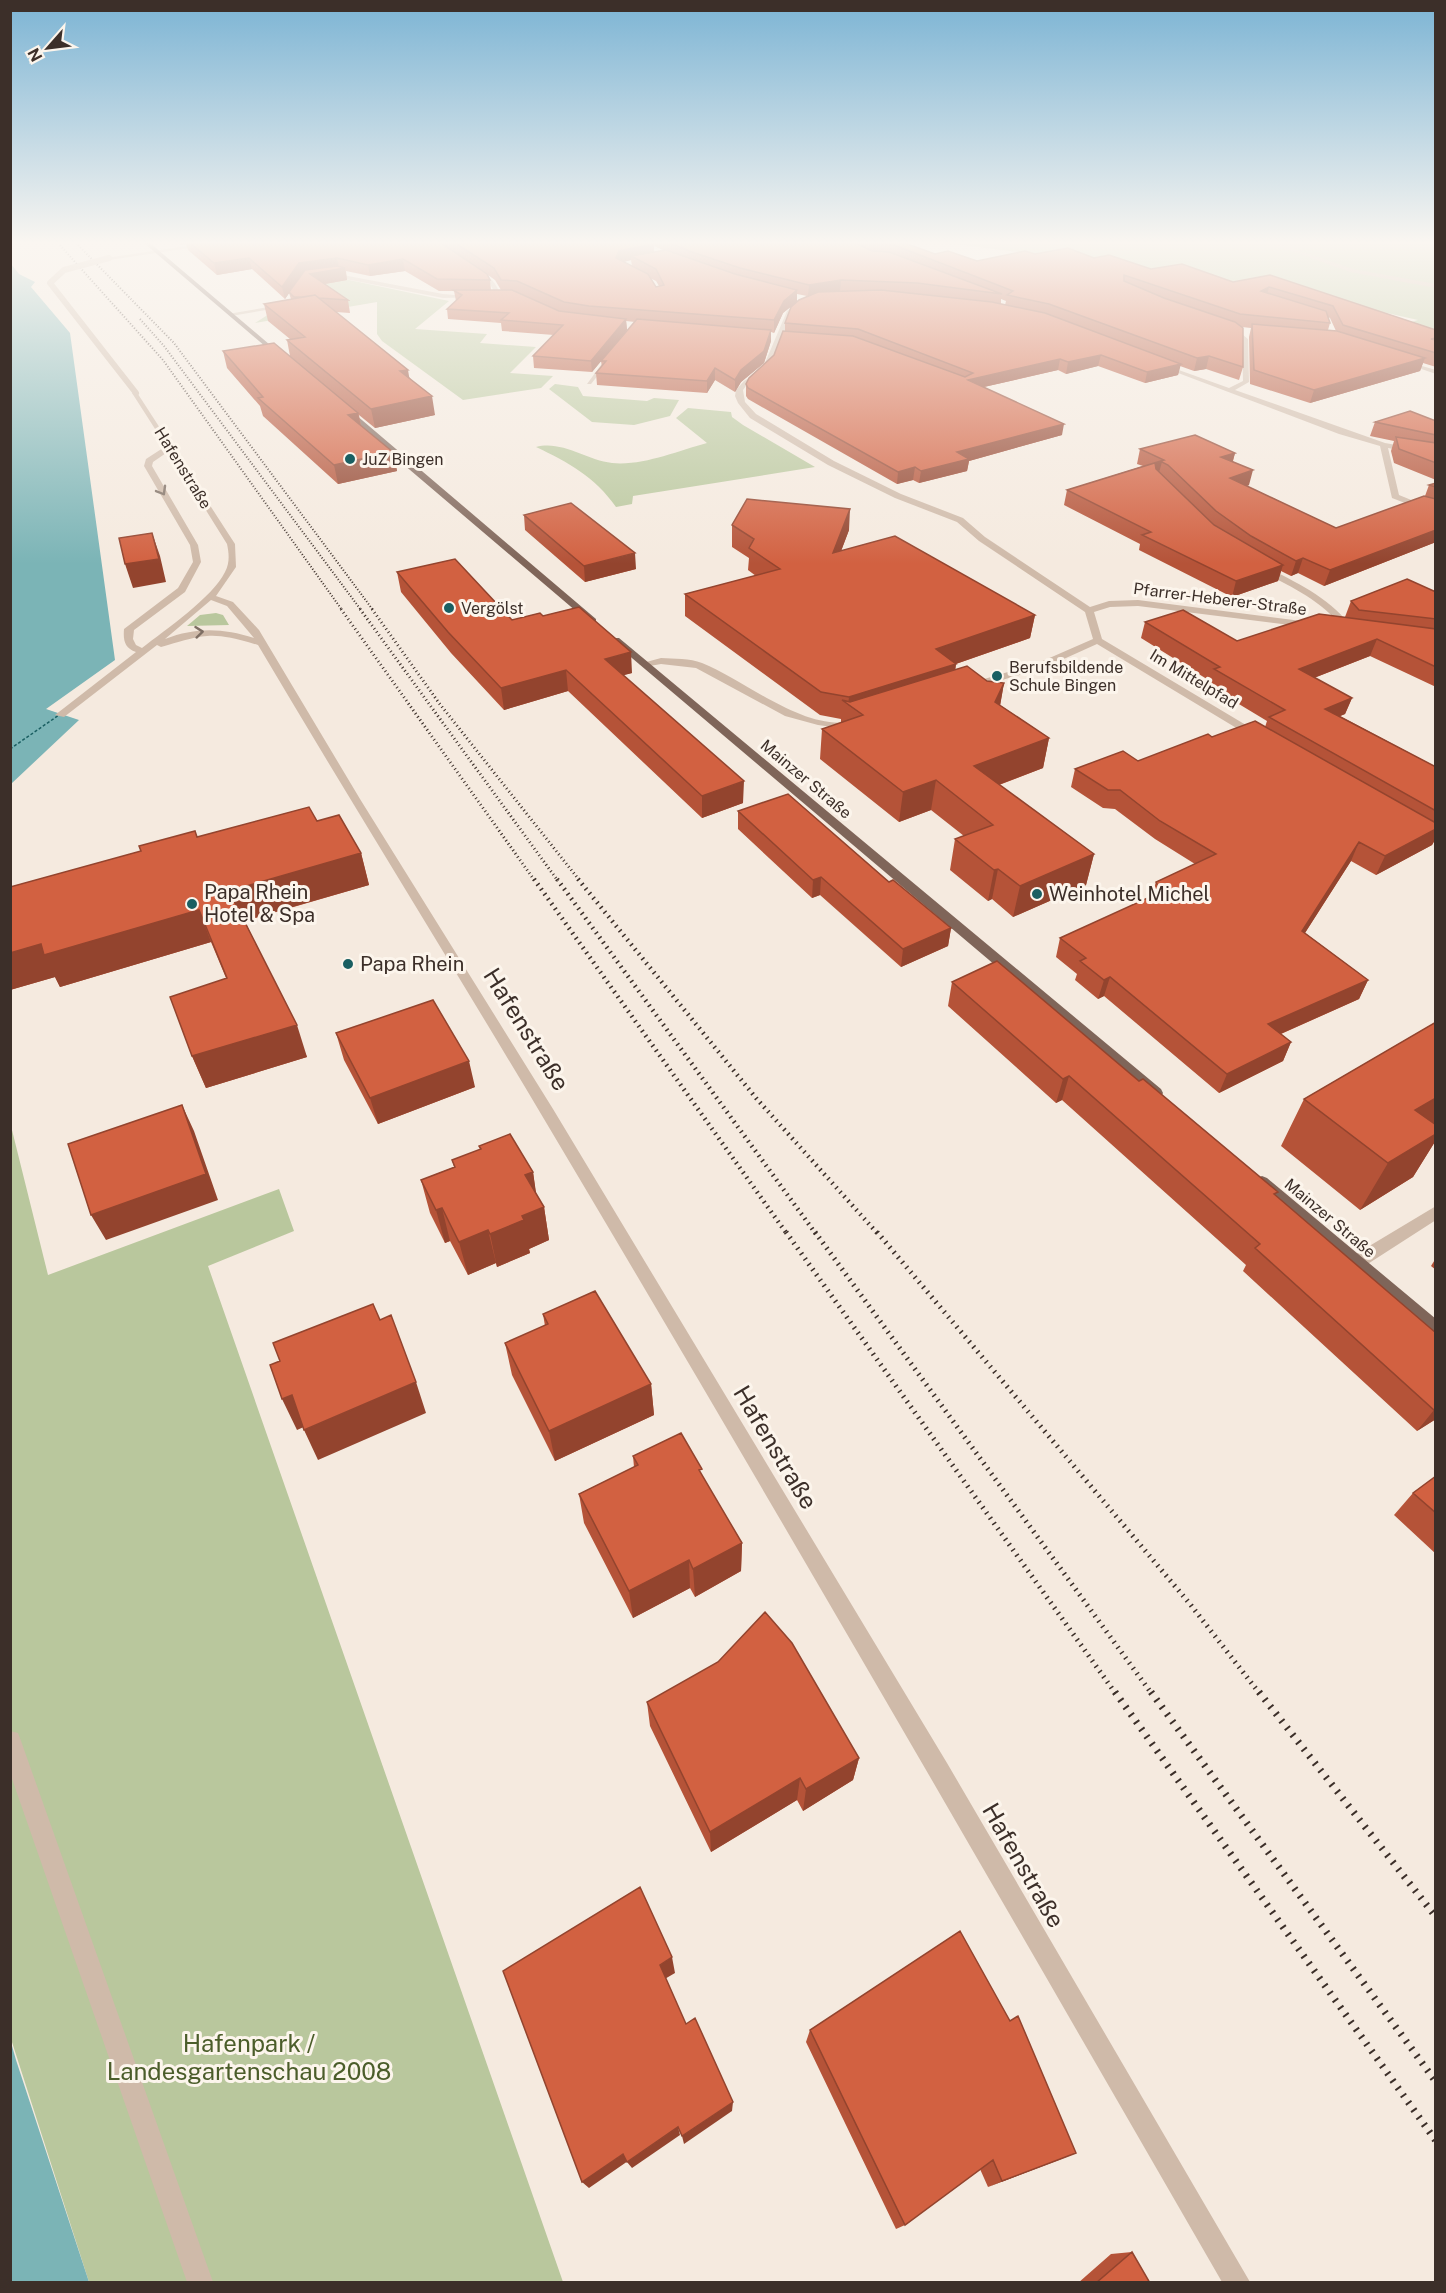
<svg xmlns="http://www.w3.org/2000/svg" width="1446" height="2293" viewBox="0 0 1446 2293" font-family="'Public Sans',sans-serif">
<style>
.green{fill:#b9c79d}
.water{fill:#7bb4b6}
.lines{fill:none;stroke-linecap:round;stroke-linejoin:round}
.ferry{stroke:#1a5f62;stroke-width:1.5;stroke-dasharray:3 2;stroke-linecap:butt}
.minor{fill:#cfbaa9;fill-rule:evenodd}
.major{fill:#7f6559;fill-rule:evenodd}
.rail-far4{stroke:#3c2f29;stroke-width:2;stroke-dasharray:1 2;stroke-linecap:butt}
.rail-far3{stroke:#3c2f29;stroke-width:3;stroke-dasharray:1 3;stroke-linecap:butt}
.rail-far2{stroke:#3c2f29;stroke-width:4.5;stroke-dasharray:1.5 4.5;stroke-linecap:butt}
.rail-far1{stroke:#3c2f29;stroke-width:5;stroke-dasharray:1.5 5;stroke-linecap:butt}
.rail{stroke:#3c2f29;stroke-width:7;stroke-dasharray:2 7;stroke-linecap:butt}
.minor-bridge{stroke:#cfbaa9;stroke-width:6}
.wall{fill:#b55338;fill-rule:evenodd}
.shaded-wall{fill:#93442e}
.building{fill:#d26141;stroke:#93442e;stroke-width:1.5}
.oneway{stroke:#7e6e63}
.poi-dot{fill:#1a5f62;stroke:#fcf5ec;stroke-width:2}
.labels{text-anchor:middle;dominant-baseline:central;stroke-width:6;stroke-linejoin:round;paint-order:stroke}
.far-poi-label{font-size:16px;fill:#3c2f29;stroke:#fcf5ec;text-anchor:start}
.far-street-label{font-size:16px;fill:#3c2f29;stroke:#fcf5ec}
.poi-label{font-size:20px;fill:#3c2f29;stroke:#fcf5ec;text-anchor:start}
.near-street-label{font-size:24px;fill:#3c2f29;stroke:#fcf5ec}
.near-park-label{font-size:24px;fill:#4b5d2a;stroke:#fcf5ec}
</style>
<rect width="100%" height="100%" fill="#f5eadf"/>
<path class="green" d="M946,243H1435V334L1404,324L1418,320L1293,292L1172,271Z
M335,277L449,301L415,329L487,334L480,343L536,347L510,373L553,376L541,388L463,400L382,341L377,334V302L255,323L313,286Z
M555,384L578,387L583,396L647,401L654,398L679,400L670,416L634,425L592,422L549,389Z
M688,408L731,412L732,417L743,425L815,467L633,496L632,504L616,507C595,477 568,462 536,447C562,440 586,460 612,463C643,466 677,451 707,443L676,418Z
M216,613L223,615L229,625L187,626L200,615Z
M10,1122L48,1275L279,1189L294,1231L208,1266L563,2282H89L11,2039Z"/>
<path class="water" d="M11,264L19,274L35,282L31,287L70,333L115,660L46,709L79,720L11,784Z
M10,2039L16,2060L89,2282H11Z"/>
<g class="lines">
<path class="ferry" d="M10,749L59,715"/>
<path class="minor" d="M207,243H223L109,260L106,258Z
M1269,243H1277L1353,269L1436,284V288L1350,272Z
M471,269C484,270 498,283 500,295H496L490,284L471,271Z
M327,272L443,294L478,297L443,298L325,275Z
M800,301L805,302L793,312L767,372L748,383L743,390L745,402L756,414L834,461L901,494L963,518L985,537L1090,607L1109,601L1138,600L1317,623V627L1314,628L1138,606L1110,607L1094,612L1102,639L1261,734V738H1253L1097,644L1046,667L972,689H964V685L1038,663L1093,639L1085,612L979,541L957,522L895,498L828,465L750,418L738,403L735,396L736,390L744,381L762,370L787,311Z
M286,304L284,307L231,316L228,314Z
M1225,326L1237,330L1248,339L1249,382L1235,390L1385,443L1436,452V456L1388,448L1399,495L1436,510V515L1392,498L1380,446L1339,434L1157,365L1162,364L1229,388L1243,381L1242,340L1233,332L1223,329Z
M606,358L611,359L591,384H587Z
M1401,360L1436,370V374L1401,362Z
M136,391L235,544L236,567L216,596L233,602L259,630L360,799L553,1109L947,1763L1250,2282H1222C998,1894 774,1505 544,1119C450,961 352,804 258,645C211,631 206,634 161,647L157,645L64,717L55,715L136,652C125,648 123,641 124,629L178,588L193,562L190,545L144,466L146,459L166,446L132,393ZM169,451L227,544C229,553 230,563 225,572C213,597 165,630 142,648L136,645L133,639L134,630L185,592L201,562L198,545L152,466L153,462ZM211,600L227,606L254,638C223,628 196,627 165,639Z
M1259,566H1265C1299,584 1331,598 1354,630L1346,632C1324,601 1291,587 1259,570Z
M661,658C674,659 690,658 702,663C745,680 805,733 854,721L859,724L847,729L818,725L785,716L696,668L661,664L644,667L639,664Z
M1436,1206V1220L1363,1267L1357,1269L1351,1267L1349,1262L1351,1257Z
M10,1731L18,1733L21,1741L213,2282H187L10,1773Z"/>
<path class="major" d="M144,243H150L283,356V358H279Z
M343,409H349L596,619V623H590L343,413Z
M613,638H619L1161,1089L1163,1093L1161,1097H1151L613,642Z
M1262,1176L1267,1178L1436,1319V1336L1430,1334L1257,1186L1254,1182L1257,1178Z"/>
<path class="rail-far4" d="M58,243L163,360L342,610
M76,243L174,343L373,610
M140,319L164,346L361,610"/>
<path class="rail-far3" d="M341,609L535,881
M360,609L558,881
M372,609L439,703L580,881"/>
<path class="rail-far2" d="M534,879L787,1234
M557,879L816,1234
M578,879L756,1098L878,1234"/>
<path class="rail-far1" d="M786,1232L1116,1694
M815,1232L1152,1694
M877,1232L1190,1604L1260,1694"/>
<path class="rail" d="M1115,1692L1436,2141
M1151,1692L1436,2082
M1259,1692L1436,1917"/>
<path class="minor-bridge" d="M109,258L64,270L50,283L136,393"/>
</g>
<path class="wall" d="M179,243H905L935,254L977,261L1035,254L1094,258L1151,269L1233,282L1270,275L1436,330V367L1423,363L1420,371L1310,403L1250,384L1249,337L1251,328L1242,327L1243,367L1239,380L1206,369L1194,371L1180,366L1178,375L1145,383L1098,366L1066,374L1058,370L984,387L1062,435L969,461L967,471L919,483L913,480L897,484L748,399L746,396V384L774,355L785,331V323L796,302L783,313L774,333L771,332V341L764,363L741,382L735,392L715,380L707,393L597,385L596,373L602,367L601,361L635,322L626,321L627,330L592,372L534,368L533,356L554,335L502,331L501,323L448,319L447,309L456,301L454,291H439L405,271L370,276L346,271L347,280L325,284L348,300L350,313L336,312L410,378L435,415L375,428L359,415L361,426L393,452L397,471L338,484L263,416L260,406L227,368L223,351L290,356L287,340L290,339L268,321L264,304L291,299L289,293L285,299L252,269L217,275L188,250L186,244L181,245ZM654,246L663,250L654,252ZM631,260L632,266L623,262ZM488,275L495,280L501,290H491L490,280ZM650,278L656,281L659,286L656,287ZM797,294L807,296L797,302ZM1001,299L1006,301L1005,305L1001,304ZM1328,317L1330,318L1336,331L1328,330L1330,323Z
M1436,421V480L1394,463L1391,451L1394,441L1370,436L1375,422Z
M1140,449L1235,453L1233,461L1249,485L1247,486L1336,528L1425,496L1429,485L1436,483V542L1324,586L1298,573L1291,576L1281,571L1278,581L1232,597L1139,550L1140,544L1064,505L1067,490L1143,466L1137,464Z
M524,515L636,569L585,582L525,530Z
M732,525L849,530L841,551L1035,615L1030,638L956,664L955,670L987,681L1004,683L1000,705L1049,738L1043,768L999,785L1094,854L1086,885L1013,917L992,899L988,901L950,870L955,839L964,836L931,810L899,822L820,759L822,729L841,723V719L820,715L685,616V594L756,576L748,570L749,558L732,547Z
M397,572L512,620L543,616L632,673L623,675L743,803L702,818L568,691L504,710L451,653L401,592Z
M1436,592V687L1370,656L1314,678L1352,698L1345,714L1340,716L1436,767V838L1432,845L1376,875L1351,861L1305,933L1368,980L1359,999L1281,1034L1291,1042L1283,1061L1219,1093L1104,996L1098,999L1075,980L1077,974L1056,957L1060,938L1151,897L1156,882L1195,864L1155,839L1115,809L1103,808L1071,787L1075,769L1138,761L1212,737L1265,727L1267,721L1209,686L1210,681L1141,638L1145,622L1237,641L1345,617L1351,601Z
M738,811L889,882L951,928L948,946L901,967L820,895L812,898L738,829Z
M317,821L361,853L369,885L245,921L307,1057L206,1088L192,1056L226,978L211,942L60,987L55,977L10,990V887L197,837Z
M952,982L1276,1196L1436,1333V1419L1417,1431L1243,1271L1246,1265L1062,1100L1056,1103L948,1006Z
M1436,1022V1140L1413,1177L1360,1210L1281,1146L1304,1099Z
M336,1033L475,1087L378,1124L344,1060Z
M479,1146L533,1172L536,1195L544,1207L549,1240L529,1249L530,1253L497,1267L496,1263L468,1275L450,1241L445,1243L430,1213L421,1180L454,1167L452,1160L480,1150Z
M1436,1258V1270L1431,1266Z
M543,1314L651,1384L654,1415L555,1461L512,1375L505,1343L545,1326Z
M633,1456L702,1476L742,1543L741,1571L695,1597L690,1588L633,1618L584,1523L579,1494L634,1467Z
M1436,1476V1554L1394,1515L1413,1493Z
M647,1702L859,1758L853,1780L803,1811L797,1800L711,1852L650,1726Z
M810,2030L1076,2153L988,2187L980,2169L905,2225L896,2229L806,2042Z
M1132,2252L1150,2283H1078L1111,2254Z"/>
<path class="shaded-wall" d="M654,244V255L631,256V260L620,263L616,258L619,251Z
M249,258L252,269L217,275L214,263Z
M337,258L339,269L345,268L347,280L313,286L302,275L285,299L282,287L299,263Z
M403,259L405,271L370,276L368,265Z
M841,280L840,292L808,297L809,285Z
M1269,287L1266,299L1261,291Z
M797,290V302L783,313L774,333V320L784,301Z
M626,319L627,330L592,372L591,361Z
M771,330V341L764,363L741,382L735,392V380L741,370Z
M1101,355L1098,366L1066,374L1068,362Z
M1209,356L1206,369L1194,371L1197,358Z
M1425,358L1420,371L1310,403L1314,390Z
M1060,359L1058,370L966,391L968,380Z
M1181,364L1178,375L1145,383L1147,372Z
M715,368V380L707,393V381Z
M408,370L411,388L400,371Z
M432,396L435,415L375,428L371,409Z
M358,413L362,431L348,415Z
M1064,424L1062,435L969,461L967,471L919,483L921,471L957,452Z
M393,452L397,471L338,484L334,465Z
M1235,453L1231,467L1221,457Z
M1162,462L1158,476L1152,478L1155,463Z
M915,467L913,480L897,484L898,472Z
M1253,470L1249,485L1225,492L1230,478Z
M850,509L849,530L832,575L833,553Z
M1436,530V542L1324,586L1330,570Z
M152,533L160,556L166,582L133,588L125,564Z
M635,553L636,569L585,582L584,566Z
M1303,558L1298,573L1291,576L1296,561Z
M1283,565L1278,581L1232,597L1236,581Z
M1035,615L1030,638L941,669L956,664L953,687L863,715L848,705L849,697L936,649Z
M1377,639L1370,656L1293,686L1299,669Z
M631,652L632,673L606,680L605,659Z
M566,670L568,691L504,710L501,688Z
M1004,683L999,712L995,702Z
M1352,698L1345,714L1319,725L1325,709Z
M1049,738L1043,768L969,796L974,766Z
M936,780L931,810L899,822L903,792Z
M744,781L743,803L702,818V796Z
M1436,829V838L1432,845L1376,875L1385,856Z
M1359,842L1351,861L1294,950L1302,931Z
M361,853L369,885L240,922L229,891Z
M1094,854L1086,885L1013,917L1020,886Z
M998,869L992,899L988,901L994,870Z
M821,877L820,895L812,898L813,880Z
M199,910L211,942L60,987L55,977L10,990V953L41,944Z
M951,928L948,946L901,967L903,949Z
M1110,977L1104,996L1098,999L1104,980Z
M1368,980L1359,999L1260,1043L1268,1024Z
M297,1025L307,1057L206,1088L192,1056Z
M1291,1042L1283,1061L1219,1093L1227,1074Z
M469,1061L475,1087L378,1124L370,1098Z
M1069,1076L1062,1100L1056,1103L1063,1079Z
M1436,1098V1129L1415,1110Z
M182,1105L194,1131L218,1200L106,1240L91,1215Z
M1436,1134V1140L1413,1177L1360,1210L1388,1163Z
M533,1172L538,1206L525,1175Z
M544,1207L549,1240L529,1249L530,1253L497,1267L490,1234L522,1216Z
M442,1208L450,1241L445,1243L436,1210Z
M488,1230L496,1263L468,1275L459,1242Z
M416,1382L426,1413L318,1460L304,1430Z
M651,1384L654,1415L555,1461L549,1431Z
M292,1395L306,1426L297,1430L282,1399Z
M1436,1409V1419L1417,1431L1434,1410Z
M742,1543L741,1571L695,1597L693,1569Z
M689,1560L690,1588L633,1618L629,1591Z
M859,1758L853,1780L803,1811L806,1789Z
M800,1778L797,1800L711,1852L710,1832Z
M672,1957L675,1973L663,1980L660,1965Z
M733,2102L732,2111L684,2144L682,2136Z
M678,2127L680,2135L632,2168L627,2162Z
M1076,2153L1059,2160L988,2187L1002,2181Z
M623,2154L628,2161L589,2188L582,2182Z"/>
<path class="building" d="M190,243H441L487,274L490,280L437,279L403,259L368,265L337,258L299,263L282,287L249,258L214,263Z
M455,243H652L654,244L619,251L616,258L648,274L656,287L664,285L656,269L631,256L666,250L735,274L797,290L784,301L774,320L589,306L564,302L517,281L501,280L494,268Z
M671,243H855L872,251L889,252L1002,294L917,283L841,280L809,285L740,268L689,251Z
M875,243H905L935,254L948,251L977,261L1025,251L1035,254L1068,248L1094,258L1109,255L1151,269L1182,264L1233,282L1270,275L1436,330V338L1431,339L1436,340V353L1343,325L1333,306L1269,287L1261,291L1326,311L1330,323L1240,314L1124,275V281L1164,298L1235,322L1243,328V367L1209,356L1197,358L1049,304L1007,295L1013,291L894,245Z
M337,266L345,268L310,274L348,300L319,298L315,295L302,297H294L289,292L305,270Z
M453,290H512L559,311L626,319L591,361L533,356L563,325L501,320L509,313L447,309L462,295Z
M881,290L992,302L1045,313L1181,364L1147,372L1101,355L1068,362L1060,359L968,380L1064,424L957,452L969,459L921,471L915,467L898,472L748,388L746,384L749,378L774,355L783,331L853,336L965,377L973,373L858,329L785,323L791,307L799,300L818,292Z
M315,295L408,370L400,371L432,396L371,409L287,340L305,337L264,304Z
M637,319L771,330L764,351L741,370L735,380L715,368L707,381L596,373L606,361H601Z
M1252,324L1337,331L1425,358L1314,390L1254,370Z
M274,343L358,413L348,415L393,452L334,465L258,398L263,397L223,351Z
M1410,411L1436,421V435L1375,422Z
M1195,435L1235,453L1221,457L1253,470L1230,478L1336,528L1424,496L1436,499V530L1330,570L1303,558L1296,561L1251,536L1216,511L1168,465L1162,462L1155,463L1156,469L1214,525L1283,565L1236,581L1142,535L1151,532L1067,490L1164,460L1140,449Z
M1396,437L1436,443V463L1399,449Z
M1436,483V487L1429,485Z
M747,499L850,509L833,553L895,536L1035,615L936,649L956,664L849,697L821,692L685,594L780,569L749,548L754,539L732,525Z
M571,503L635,553L584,566L524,515Z
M152,533L159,559L125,564L119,538Z
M455,559L512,620L540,613L543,616L579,607L631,652L605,659L744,781L702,796L566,670L501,688L448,632L397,572Z
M1407,579L1436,592V619L1359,610L1351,601Z
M1183,610L1237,641L1319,614L1436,629V667L1377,639L1299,669L1352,698L1325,709L1436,767V811L1269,717L1285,710L1214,669L1220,667L1145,622Z
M967,666L987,681L1004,683L995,702L1049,738L974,766L1094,854L1020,886L998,869L994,870L955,839L993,825L936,780L903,792L822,729L863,715L842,700L850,702Z
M1255,721L1436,823V829L1385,856L1359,842L1302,931L1368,980L1268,1024L1291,1042L1227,1074L1110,977L1104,980L1080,961L1086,958L1060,938L1161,892L1156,882L1216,854L1160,821L1120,790H1108L1075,769L1123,751L1138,761L1208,734L1212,737Z
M788,794L889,882L893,880L951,928L903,949L821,877L813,880L738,811Z
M309,807L317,821L339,815L361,853L229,891L297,1025L192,1056L170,997L227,978L199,910L44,955L41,944L10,953V887L141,851L139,846L195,831L197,837Z
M997,961L1139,1081L1143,1079L1278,1192L1274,1194L1436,1333V1409L1434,1410L1255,1248L1260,1244L1069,1076L1063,1079L952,982Z
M433,1000L469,1061L370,1098L336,1033Z
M1436,1022V1098L1415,1110L1436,1125V1134L1388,1163L1304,1099Z
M182,1105L206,1174L91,1215L68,1144Z
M510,1134L533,1172L525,1175L544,1207L522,1216L524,1220L490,1234L488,1230L459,1242L442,1208L436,1210L421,1180L455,1167L452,1160L481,1149L479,1146Z
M595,1291L651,1384L549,1431L505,1343L548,1324L543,1314Z
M373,1304L380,1320L391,1315L416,1382L304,1430L292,1395L282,1399L270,1365L280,1361L273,1343Z
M681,1433L702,1469L699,1470L742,1543L693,1569L689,1560L629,1591L579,1494L638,1465L633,1456Z
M1436,1476V1513L1413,1493Z
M765,1612L792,1643L859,1758L806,1789L800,1778L710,1832L647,1702L718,1662Z
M640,1887L672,1957L660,1965L686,2024L695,2018L733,2102L682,2136L678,2127L627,2162L623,2154L582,2182L503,1971Z
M960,1931L1010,2021L1018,2016L1076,2153L1002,2181L993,2160L905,2225L810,2030Z
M1132,2252L1150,2283H1096Z"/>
<defs><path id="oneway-chevron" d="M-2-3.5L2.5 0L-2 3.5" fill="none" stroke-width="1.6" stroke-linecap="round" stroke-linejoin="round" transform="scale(1.5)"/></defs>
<g class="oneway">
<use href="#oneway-chevron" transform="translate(162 491) rotate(60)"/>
<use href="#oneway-chevron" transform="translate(199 632) rotate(-6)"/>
</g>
<linearGradient id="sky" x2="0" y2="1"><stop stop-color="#7cb4d4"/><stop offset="0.43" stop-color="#faf6f1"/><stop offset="1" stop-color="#faf6f1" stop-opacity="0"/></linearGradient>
<rect width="1446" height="564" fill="url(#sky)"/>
<g class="poi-dot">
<circle cx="350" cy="459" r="6"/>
<circle cx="449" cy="608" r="6"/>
<circle cx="997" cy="676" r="6"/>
<circle cx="1037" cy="894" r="6"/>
<circle cx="192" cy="904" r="6"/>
<circle cx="348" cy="964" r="6"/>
</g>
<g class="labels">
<g class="far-poi-label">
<text x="362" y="459">JuZ Bingen</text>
<text x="461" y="608">Vergölst</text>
<text x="1009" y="667">Berufsbildende<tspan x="1009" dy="18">Schule Bingen</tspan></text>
</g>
<g class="far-street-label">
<text transform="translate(183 468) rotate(58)">Hafenstraße</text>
<text transform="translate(1220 599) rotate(7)">Pfarrer-Heberer-Straße</text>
<text transform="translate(1194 679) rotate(31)">Im Mittelpfad</text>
<text transform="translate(806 779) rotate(40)">Mainzer Straße</text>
<text transform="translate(1330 1218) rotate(40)">Mainzer Straße</text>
</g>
<g class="poi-label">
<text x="204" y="892">Papa Rhein<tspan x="204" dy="23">Hotel &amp; Spa</tspan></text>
<text x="1049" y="894">Weinhotel Michel</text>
<text x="360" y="964">Papa Rhein</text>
</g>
<g class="near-street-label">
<text transform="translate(527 1029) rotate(58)">Hafenstraße</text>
<text transform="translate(776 1447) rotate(59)">Hafenstraße</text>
<text transform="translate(1024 1865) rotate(60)">Hafenstraße</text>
</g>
<g class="near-park-label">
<text x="249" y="2043">Hafenpark /<tspan x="249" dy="28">Landesgartenschau 2008</tspan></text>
</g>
</g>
<rect width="1446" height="2293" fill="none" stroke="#3c2f29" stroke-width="24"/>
<g transform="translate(48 48) rotate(242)" stroke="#fcf5ec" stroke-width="4.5" paint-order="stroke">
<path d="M0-4.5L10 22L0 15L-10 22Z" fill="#3c2f29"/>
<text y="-9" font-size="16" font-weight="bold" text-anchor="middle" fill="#3c2f29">N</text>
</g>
</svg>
